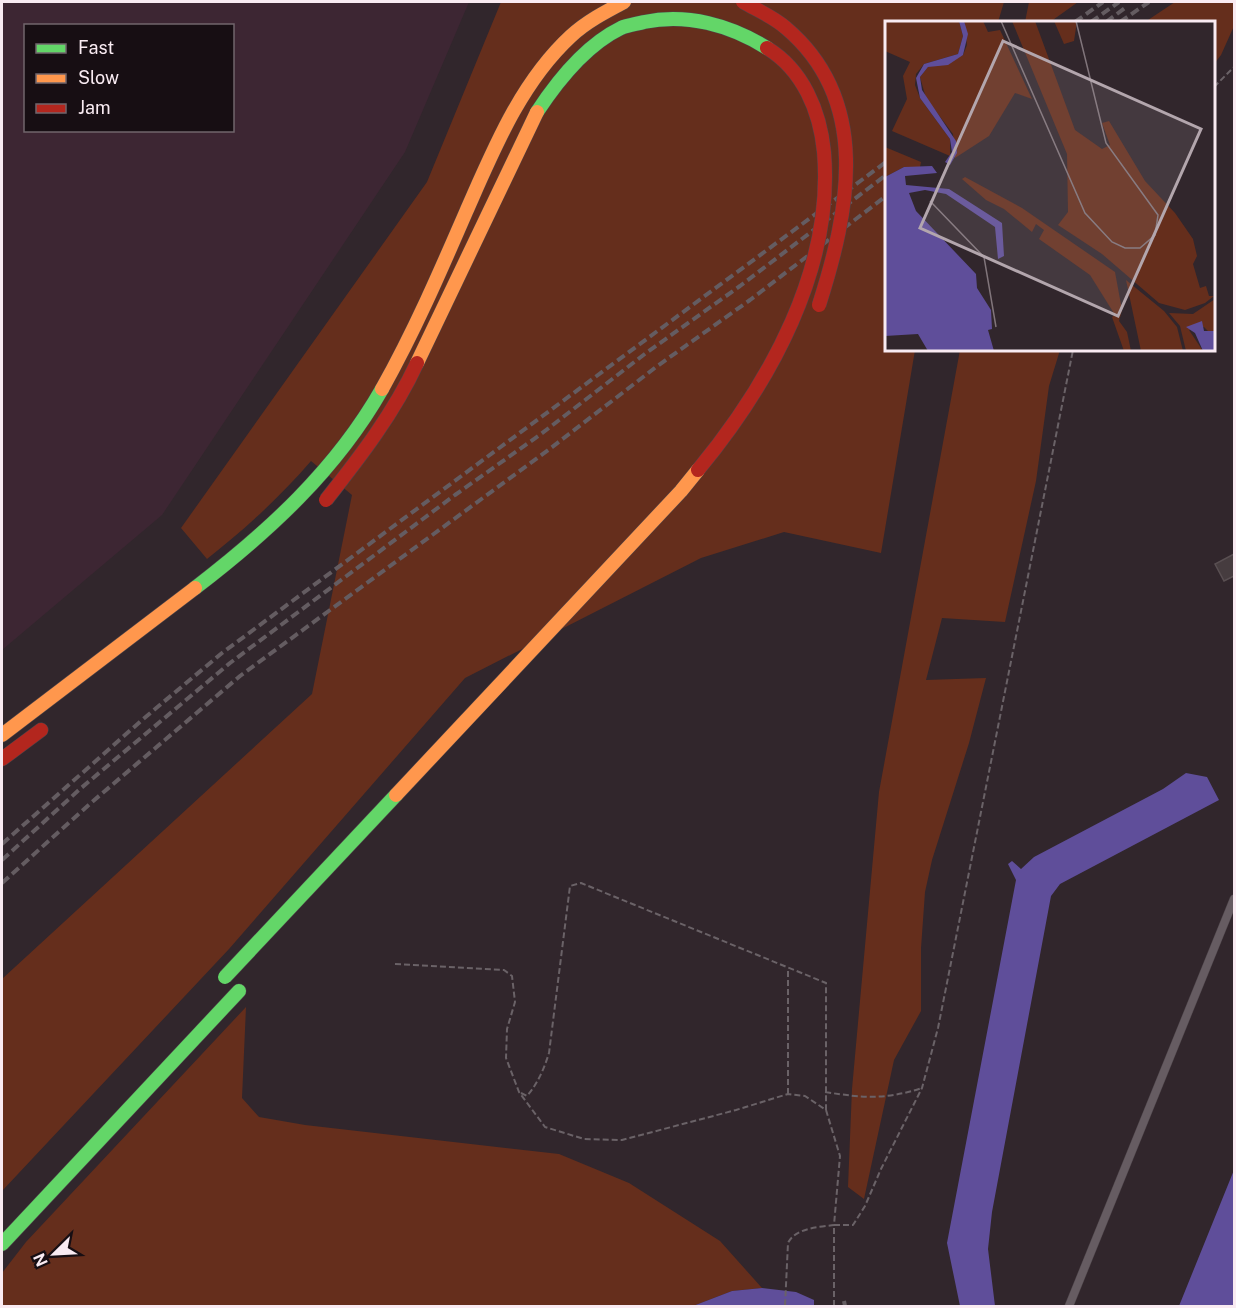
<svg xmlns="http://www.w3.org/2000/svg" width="1236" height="1308" viewBox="0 0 1236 1308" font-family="'Public Sans',sans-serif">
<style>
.built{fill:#3d2633;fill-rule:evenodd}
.green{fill:#652e1c}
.water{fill:#5f4e9a}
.building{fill:#463c3f;stroke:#594f52;stroke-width:1.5}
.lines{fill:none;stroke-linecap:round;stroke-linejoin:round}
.lane-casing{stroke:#4d4449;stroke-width:9}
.fast-casing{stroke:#4d4449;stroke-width:15}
.slow-casing{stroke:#4d4449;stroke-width:15}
.jam-casing{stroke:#4d4449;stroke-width:15}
.path{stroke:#6a6267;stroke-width:2;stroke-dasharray:6 3;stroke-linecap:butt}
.lane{stroke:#665c62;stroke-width:8}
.fast{stroke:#63d668;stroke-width:14}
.slow{stroke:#ff974d;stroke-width:14}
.jam{stroke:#b3261e;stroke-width:14}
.rail{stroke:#645c61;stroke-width:4;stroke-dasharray:9 4.5;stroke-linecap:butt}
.fast-bridge-casing{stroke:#4d4449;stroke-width:15;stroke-linecap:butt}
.slow-bridge-casing{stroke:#4d4449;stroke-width:15;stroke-linecap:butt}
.jam-bridge-casing{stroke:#4d4449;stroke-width:15;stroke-linecap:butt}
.fast-bridge{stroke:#63d668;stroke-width:14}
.slow-bridge{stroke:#ff974d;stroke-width:14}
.jam-bridge{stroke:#b3261e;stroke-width:14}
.inset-road{fill:none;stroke:#81757b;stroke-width:1.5}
.view{fill:#b3a6ad;fill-opacity:0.15;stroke:#b3a6ad;stroke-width:3}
.inset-edge{fill:none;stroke:#f9ebf2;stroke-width:3}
</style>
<rect width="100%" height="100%" fill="#31262c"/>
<path class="built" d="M2,2H469L405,152L162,515L2,650ZM26,26H232V130H26Z"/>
<path class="green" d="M501,2H1004L998,22H886V350H915L881,553L784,532L701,558L465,678L229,949L2,1191V979L312,694L352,495L311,461C279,498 245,529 207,559L181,528L427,182Z
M1029,2H1078L1050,22H1025Z
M1175,2H1234V26L1221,55L1214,64V22H1145Z
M960,350H1060L1049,386L1036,481L1005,622L942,618L926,680L986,678L969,743L932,860L925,892L921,948V1011L894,1060L864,1199L848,1187L852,1089L879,792Z
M246,1007L242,1098L259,1117L305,1125L559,1154L629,1183L720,1241L762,1288L732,1291L693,1306H2V1273L26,1242Z"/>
<path class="water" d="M1186,773L1207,777L1219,800L1060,884L1051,896L992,1212L988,1249L995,1306H960L947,1243L1016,880L1008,864L1012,861L1021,869L1034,857L1163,789Z
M1234,1170V1306H1179Z
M762,1288L796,1292L814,1300V1306H693L732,1291Z"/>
<path class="building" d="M1234,554V576L1224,581L1215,564Z"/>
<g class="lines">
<defs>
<path id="lane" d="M1069,1306L1234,899"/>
<path id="fast" d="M195,588C268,532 336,470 382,389
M2,1244L239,991"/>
<path id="slow" d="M382,389C414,332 440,272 466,212C493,151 520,83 571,36C586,22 605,12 624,2
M2,735L195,588"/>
<path id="jam" d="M2,759L41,730"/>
</defs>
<use href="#lane" class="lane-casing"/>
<use href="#fast" class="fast-casing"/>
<use href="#slow" class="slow-casing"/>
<use href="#jam" class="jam-casing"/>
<path class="path" d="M1214,87L1234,67
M395,964L504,970L512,976L515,1002L507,1029L506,1058L519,1092L545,1127L584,1139L622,1140L736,1110L788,1094L805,1096L826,1110L840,1156L834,1225C819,1227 795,1228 788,1243L785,1306
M825,1092C864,1098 884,1100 922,1088
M521,1093L527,1096C538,1083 544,1069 549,1053L570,886L581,883L826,983V1110
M788,1094V968
M834,1306V1225H853L865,1206L881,1169L922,1088L938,1028L1073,350"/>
<use href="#lane" class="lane"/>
<use href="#fast" class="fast"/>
<use href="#slow" class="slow"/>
<use href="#jam" class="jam"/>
<path class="rail" d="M1075,22L1103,2
M1091,22L1119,2
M1106,22L1125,8
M1120,22L1149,2
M2,844L142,720L222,653L886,162
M2,860L80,789L230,663L455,495L541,434L646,353L740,286L886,175
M2,883L92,802L240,676L551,448L656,367L750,300L886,196
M844,1301L845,1306"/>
<defs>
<path id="fast-bridge" d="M537,112C558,80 586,45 621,28C628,25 637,24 644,22C687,13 730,25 767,48
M225,977L396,795"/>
<path id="slow-bridge" d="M417,363L537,112
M396,795L681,491L698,470"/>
<path id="jam-bridge" d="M743,2C757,10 774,17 786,28C872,101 849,211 819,305
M698,470C770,383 834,268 824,152C820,111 803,70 767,48
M326,500C360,457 394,413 417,363"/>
</defs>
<use href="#fast-bridge" class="fast-bridge-casing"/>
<use href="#slow-bridge" class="slow-bridge-casing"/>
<use href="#jam-bridge" class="jam-bridge-casing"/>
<use href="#fast-bridge" class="fast-bridge"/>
<use href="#slow-bridge" class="slow-bridge"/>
<use href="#jam-bridge" class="jam-bridge"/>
</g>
<g transform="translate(885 21)">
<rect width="330" height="330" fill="#31262c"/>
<path d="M0,0H74L78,15L73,33L39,43L31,53L30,64L35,77L65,118V135L7,110L22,78L18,55L25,41L0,30ZM79,0H98L103,11L115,9L147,78L130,72L104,115L70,137L68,113L41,77L35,56L43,46L78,34L82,24ZM127,0H150L190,109L217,128L225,124L217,102L224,100L260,160L290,192L308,218L312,235L308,243L315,267L321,265L324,275H329L320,282L300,289L274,282L217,233L173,204L183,191L182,133ZM169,0H192L189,20L179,23ZM0,126L36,141L35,146H19L0,156ZM80,156L137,187L230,251L237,289L234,300L242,311L246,330H239L227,296L230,294L205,254L154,218L159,209L151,203L147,211L119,188L101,179L77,158ZM241,259L279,290L292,306L298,330H256ZM330,278V317L319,306L304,309L318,330H301L295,305L284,292L308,293Z" fill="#652e1c"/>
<path d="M74,0H79L83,13L78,34L63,44L43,46L35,56L37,69L71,120L72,132L65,144L60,141L67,131L65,118L35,77L31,57L39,43L73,33L78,15ZM47,145L52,152L20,155L21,164L64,168L117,202L119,235L113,238L110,206L61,173L40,169L24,172L31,190L91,253L92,267L106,289L107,308L103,309L109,330H43L33,313L0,315V156L19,146ZM317,300L319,310H329L330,330H318L310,312L301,306Z" fill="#5f4e9a"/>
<path class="inset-road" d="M116,0L200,192L227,221L240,227H255L270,214L273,194L221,122L191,0M45,180L99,236L111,306"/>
<path class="view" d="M118,20L316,108L233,295L35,207Z"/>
<rect width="330" height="330" class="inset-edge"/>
</g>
<rect width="1236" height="1308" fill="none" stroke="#f9ebf2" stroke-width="6"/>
<rect x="24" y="24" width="210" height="108" fill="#170e13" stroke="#71666c" stroke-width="1.5"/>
<rect x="36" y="44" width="30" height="9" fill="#63d668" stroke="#71666c" stroke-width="1.5"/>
<text x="78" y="54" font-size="18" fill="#f9ebf2">Fast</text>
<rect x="36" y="74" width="30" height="9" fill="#ff974d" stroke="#71666c" stroke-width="1.5"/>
<text x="78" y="84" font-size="18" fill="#f9ebf2">Slow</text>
<rect x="36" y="104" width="30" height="9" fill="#b3261e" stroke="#71666c" stroke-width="1.5"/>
<text x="78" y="114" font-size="18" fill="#f9ebf2">Jam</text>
<g transform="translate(54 1254) rotate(246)" stroke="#170e13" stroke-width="4.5" paint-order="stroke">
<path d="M0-4.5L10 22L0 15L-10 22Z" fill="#f9ebf2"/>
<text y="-9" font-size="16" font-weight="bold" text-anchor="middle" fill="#f9ebf2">N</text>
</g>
</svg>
